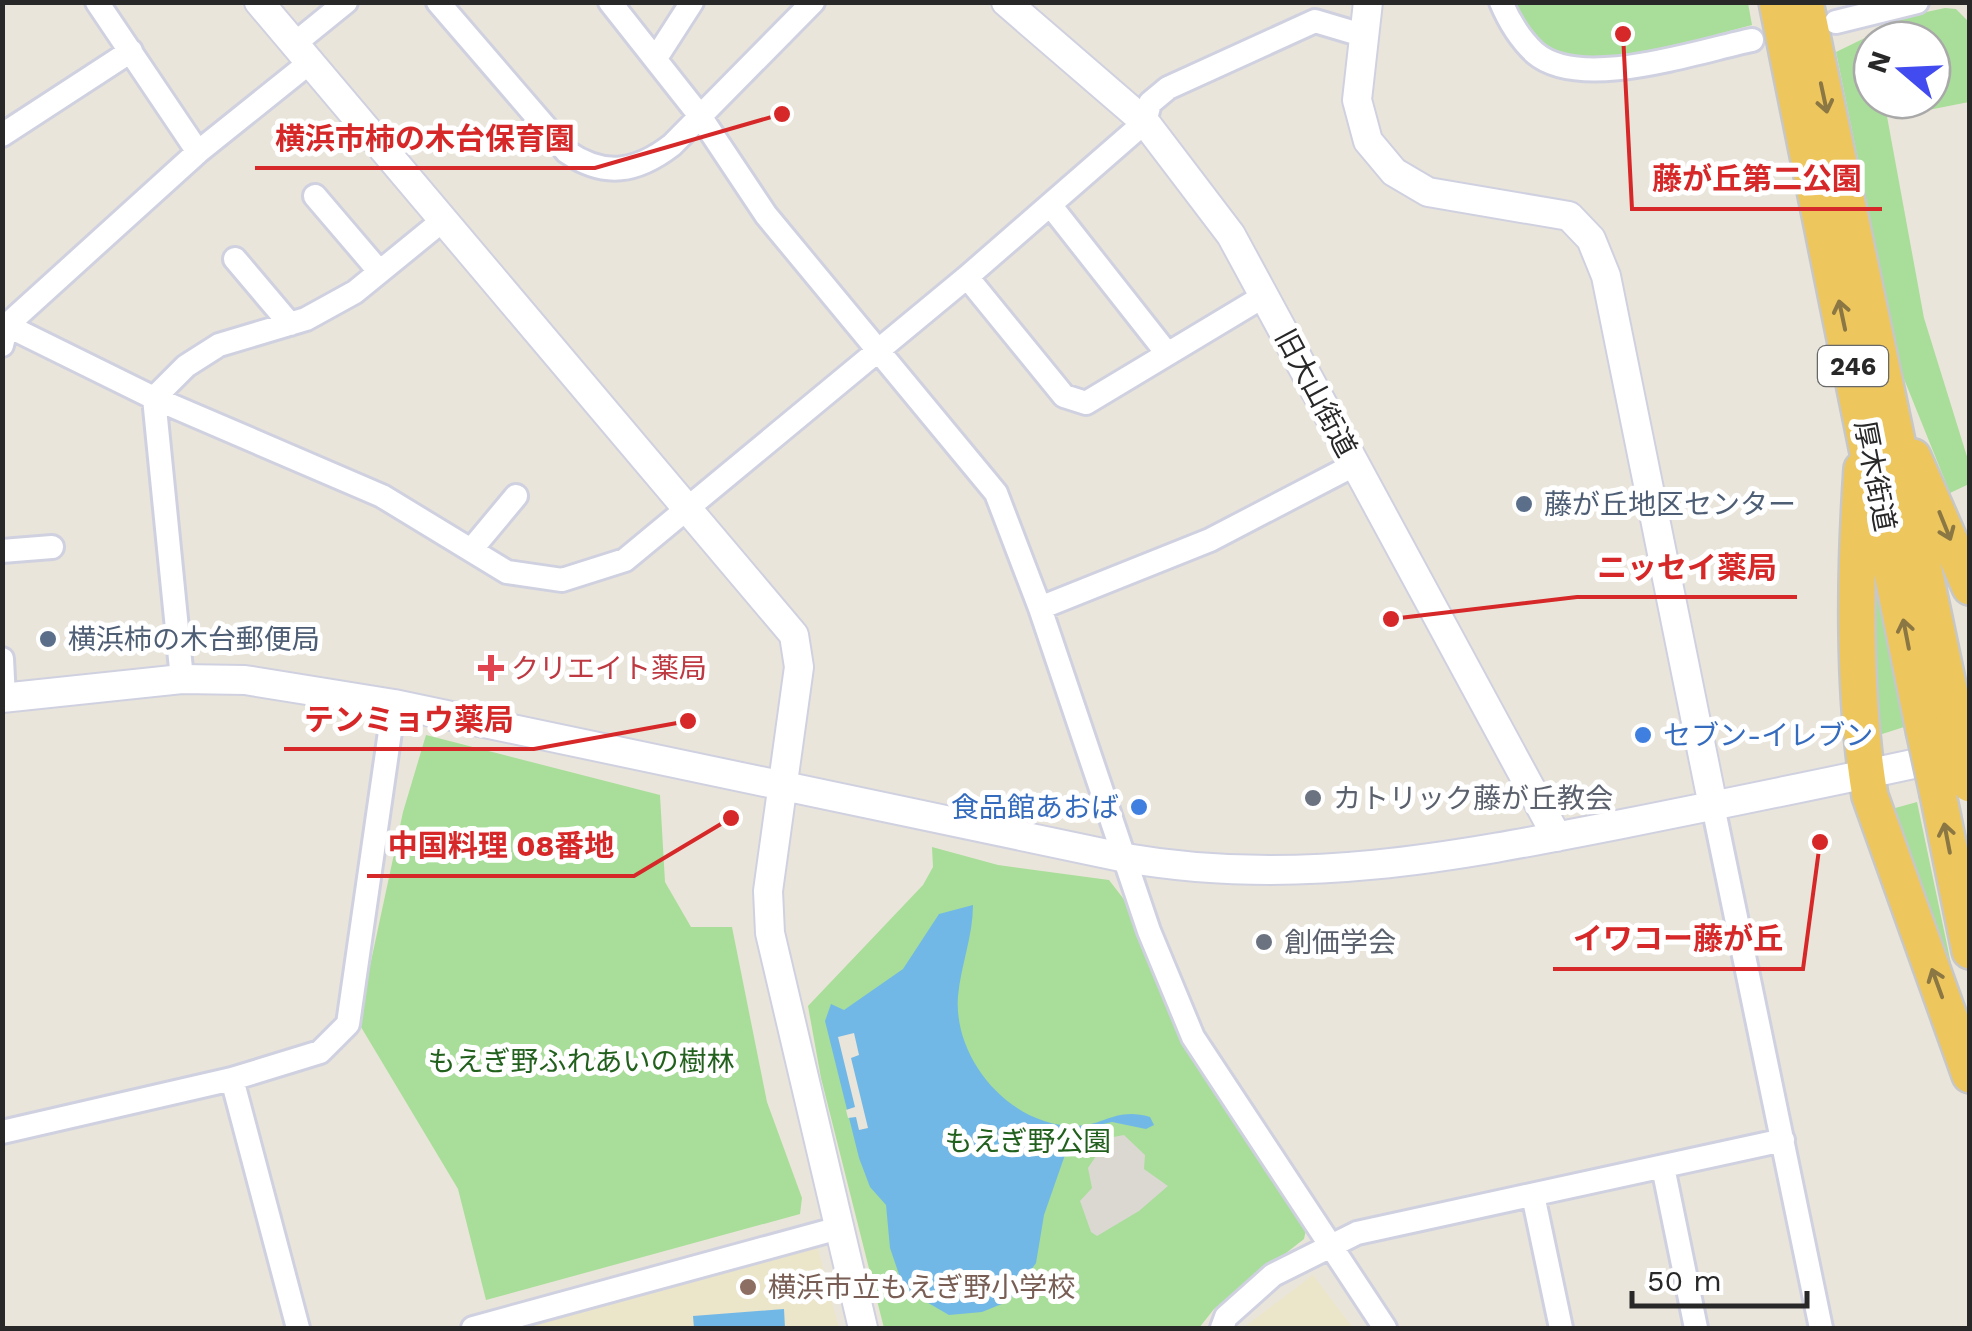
<svg xmlns="http://www.w3.org/2000/svg" width="1972" height="1331" viewBox="0 0 1972 1331" font-family="'Work Sans','Noto Sans JP',sans-serif">
<style>
.education{fill:#ebe5ca}
.green{fill:#a8de99}
.plaza{fill:#dad8d1}
.water{fill:#72b8e7}
.pier{fill:#eae5da}
.lines{fill:none;stroke-linecap:round;stroke-linejoin:round}
.minor-casing{stroke:#d0d1e0;stroke-width:28}
.tertiary-casing{stroke:#d0d1e0;stroke-width:32}
.trunk-casing{stroke:#c7c7c7;stroke-width:40}
.minor{stroke:#fff;stroke-width:22}
.tertiary{stroke:#fff;stroke-width:28}
.trunk{stroke:#eec65e;stroke-width:35}
.trunk-bridge-casing{stroke:#c7c7c7;stroke-width:40;stroke-linecap:butt}
.trunk-bridge{stroke:#eec65e;stroke-width:35}
.oneway{stroke:#8b7743}
.service-dot{fill:#5c6f8a;stroke:#fff;stroke-width:4}
.health-dot{fill:#e0444e;stroke:#fff;stroke-width:4}
.shop-dot{fill:#3f7fe0;stroke:#fff;stroke-width:4}
.worship-dot{fill:#6b7280;stroke:#fff;stroke-width:4}
.education-dot{fill:#8d6e63;stroke:#fff;stroke-width:4}
.labels{text-anchor:middle;dominant-baseline:central;stroke-width:10;stroke-linejoin:round;paint-order:stroke}
.shield{fill:#fff;stroke:#686868;stroke-width:2.5}
.shield-label{font-size:25px;font-weight:bold;fill:#282828}
.street-label{font-size:28px;fill:#282828;stroke:#fff}
.service-label{font-size:28px;fill:#4e5e75;stroke:#fff;text-anchor:start}
.health-label{font-size:28px;fill:#be3a42;stroke:#fff;text-anchor:start}
.shop-label{font-size:28px;fill:#366cbe;stroke:#fff;text-anchor:start}
.worship-label{font-size:28px;fill:#5b616d;stroke:#fff;text-anchor:start}
.park-label{font-size:28px;fill:#22601d;stroke:#fff}
.education-label{font-size:28px;fill:#785e54;stroke:#fff;text-anchor:start}
.leader{fill:none;stroke:#d62828;stroke-width:4}
.callout-dot{fill:#d62828;stroke:#fff;stroke-width:4}
.callout-label{font-size:30px;text-anchor:middle;font-weight:bold;fill:#d62828;stroke:#fff;stroke-width:10;stroke-linejoin:round;paint-order:stroke}
</style>
<rect width="100%" height="100%" fill="#eae5da"/>
<path class="education" d="M817,1245L839,1328H520Z
M1313,1275L1353,1328H1243Z"/>
<path class="green" d="M1509,3H1748L1752,25C1675,44 1553,101 1509,3Z
M1945,8L1956,9L1969,22V102L1913,113L1909,100H1932V40H1894L1889,20Z
M1871,35L1872,100H1884L1924,318L1969,463V484L1950,493L1902,374L1836,52Z
M1870,557L1904,727L1876,736Z
M426,735L660,795L665,882L691,927H732L767,1102L802,1198L800,1214L486,1300L458,1189L358,1022L403,812Z
M1917,802L1966,1035L1888,810Z
M932,847L998,865L1109,880L1126,902L1185,1048L1307,1225L1304,1239L1214,1309L1199,1328H884L821,1078L808,1006L923,885L933,867Z"/>
<path class="plaza" d="M1124,1135L1145,1155L1144,1169L1168,1186L1139,1211L1097,1236L1091,1232L1080,1201L1092,1188L1088,1168L1108,1138Z"/>
<path class="water" d="M973,905C973,936 961,965 958,996C953,1059 1010,1126 1075,1126C1104,1126 1116,1107 1150,1117L1154,1125L1146,1129L1112,1122L1094,1126L1066,1152L1044,1215L1036,1263L1009,1301L982,1312L949,1315L904,1289L890,1248L886,1205L870,1187L859,1158L825,1021L831,1004L844,1010L903,969L939,914Z
M784,1309L785,1328H694L693,1316Z"/>
<path class="pier" d="M854,1033L859,1055L851,1058L868,1128L859,1130L856,1117L848,1118L846,1110L855,1107L838,1037Z"/>
<g class="lines">
<defs>
<path id="minor" d="M97,2L198,152
M438,2L567,152C605,178 637,172 672,145L813,2
M610,2L700,116L766,215L996,493L1040,608L1149,931L1193,1037L1385,1328
M1501,2C1509,21 1520,39 1535,53C1581,92 1698,51 1752,40
M1836,22L1917,2
M293,45L346,2
M656,58L692,2
M2,135L131,51
M315,196L379,271
M1051,206L1166,352
M235,259L290,324
M967,277L1064,396L1086,403L1264,296
M2,323L154,398L382,496L507,572L562,580L625,560L967,277L1145,122L1150,103L1168,88L1315,21L1362,35
M2,345L7,325L198,152L309,63
M471,550L516,496
M2,551L52,547
M1040,608L1210,540L1354,465
M2,659L4,698
M182,679L154,398L186,366L219,345L306,319L355,292L442,221
M1713,806L1821,1328
M232,1079L298,1328
M2,1132L232,1079L320,1052L348,1024L394,704
M1663,1167L1696,1328
M1533,1195L1561,1328
M473,1328L839,1228
M1222,1328L1226,1317L1273,1275L1357,1233L1783,1140"/>
<path id="tertiary" d="M259,2L794,635L799,667L768,891L770,933L863,1328
M1006,2L1145,122L1231,235L1557,837
M1368,2L1357,100L1368,141L1394,172L1428,192L1569,216L1591,239L1606,276L1713,806
M2,698L182,679L245,680L394,704L1126,858C1297,888 1454,857 1622,824C1732,802 1841,780 1950,756"/>
<path id="trunk" d="M1777,2L1924,730
M1805,2L1956,723
M1913,457L1970,587
M1862,469C1855,570 1853,697 1870,796L1970,1075
M1938,794L1970,951"/>
</defs>
<use href="#minor" class="minor-casing"/>
<use href="#tertiary" class="tertiary-casing"/>
<use href="#trunk" class="trunk-casing"/>
<use href="#minor" class="minor"/>
<use href="#tertiary" class="tertiary"/>
<use href="#trunk" class="trunk"/>
<defs>
<path id="trunk-bridge" d="M1956,723L1970,784
M1924,730L1938,794"/>
</defs>
<use href="#trunk-bridge" class="trunk-bridge-casing"/>
<use href="#trunk-bridge" class="trunk-bridge"/>
</g>
<defs><path id="oneway-shaft" d="M-6 0H5M1.5-3L5.5 0L1.5 3" fill="none" stroke-width="1.6" stroke-linecap="round" stroke-linejoin="round" transform="scale(2.5)"/></defs>
<g class="oneway">
<use href="#oneway-shaft" transform="translate(1824 98) rotate(78)"/>
<use href="#oneway-shaft" transform="translate(1842 315) rotate(-102)"/>
<use href="#oneway-shaft" transform="translate(1945 526) rotate(68)"/>
<use href="#oneway-shaft" transform="translate(1906 634) rotate(-101)"/>
<use href="#oneway-shaft" transform="translate(1947 838) rotate(-101)"/>
<use href="#oneway-shaft" transform="translate(1937 983) rotate(-110)"/>
</g>
<g class="service-dot">
<circle cx="1524" cy="504" r="10"/>
<circle cx="48" cy="639" r="10"/>
</g>
<path class="health-dot" d="M486 653h10v10h10v10h-10v10h-10v-10h-10v-10h10z"/>
<g class="shop-dot">
<circle cx="1643" cy="735" r="10"/>
<circle cx="1139" cy="807" r="10"/>
</g>
<g class="worship-dot">
<circle cx="1313" cy="798" r="10"/>
<circle cx="1264" cy="942" r="10"/>
</g>
<circle class="education-dot" cx="748" cy="1287" r="10"/>
<g class="labels">
<rect class="shield" x="1818" y="346" width="70" height="40" rx="8"/>
<g class="shield-label">
<text x="1853" y="366">246</text>
</g>
<g class="street-label">
<text transform="translate(1316 393) rotate(62)">旧大山街道</text>
<text transform="translate(1875 476) rotate(79)">厚木街道</text>
</g>
<g class="service-label">
<text x="1544" y="504">藤が丘地区センター</text>
<text x="68" y="639">横浜柿の木台郵便局</text>
</g>
<g class="health-label">
<text x="511" y="668">クリエイト薬局</text>
</g>
<g class="shop-label">
<text x="1663" y="735">セブン-イレブン</text>
<text x="1119" y="807" text-anchor="end">食品館あおば</text>
</g>
<g class="worship-label">
<text x="1333" y="798">カトリック藤が丘教会</text>
<text x="1284" y="942">創価学会</text>
</g>
<g class="park-label">
<text x="581" y="1061">もえぎ野ふれあいの樹林</text>
<text x="1028" y="1141">もえぎ野公園</text>
</g>
<g class="education-label">
<text x="768" y="1287">横浜市立もえぎ野小学校</text>
</g>
</g>
<path class="leader" d="M782 114L595 168H255M1623 34L1632 209H1882M1391 619L1577 597H1797M688 721L534 749H284M731 818L634 876H367M1820 842L1803 969H1553"/>
<g class="callout-dot">
<circle cx="782" cy="114" r="10"/>
<circle cx="1623" cy="34" r="10"/>
<circle cx="1391" cy="619" r="10"/>
<circle cx="688" cy="721" r="10"/>
<circle cx="731" cy="818" r="10"/>
<circle cx="1820" cy="842" r="10"/>
</g>
<g class="callout-label">
<text x="425" y="149">横浜市柿の木台保育園</text>
<text x="1757" y="189">藤が丘第二公園</text>
<text x="1687" y="578">ニッセイ薬局</text>
<text x="409" y="730">テンミョウ薬局</text>
<text x="501" y="856">中国料理 08番地</text>
<text x="1678" y="949">イワコー藤が丘</text>
</g>
<rect width="1972" height="1331" fill="none" stroke="#282828" stroke-width="10"/>
<g transform="translate(1902 70) rotate(289)"><circle r="48" fill="#ffffff" stroke="#a9a9a9" stroke-width="2.5"/>
<path d="M0-8L18 38L0 25L-18 38Z" fill="#424bef"/>
<text y="-15" font-size="28" font-weight="bold" text-anchor="middle" fill="#282828">N</text>
</g>
<path d="M1632 1291v15h175v-15" fill="none" stroke="#282828" stroke-width="5"/>
<text x="1647" y="1291" font-size="30" fill="#282828" stroke="#ffffff" stroke-width="8" paint-order="stroke">50 m</text>
</svg>
